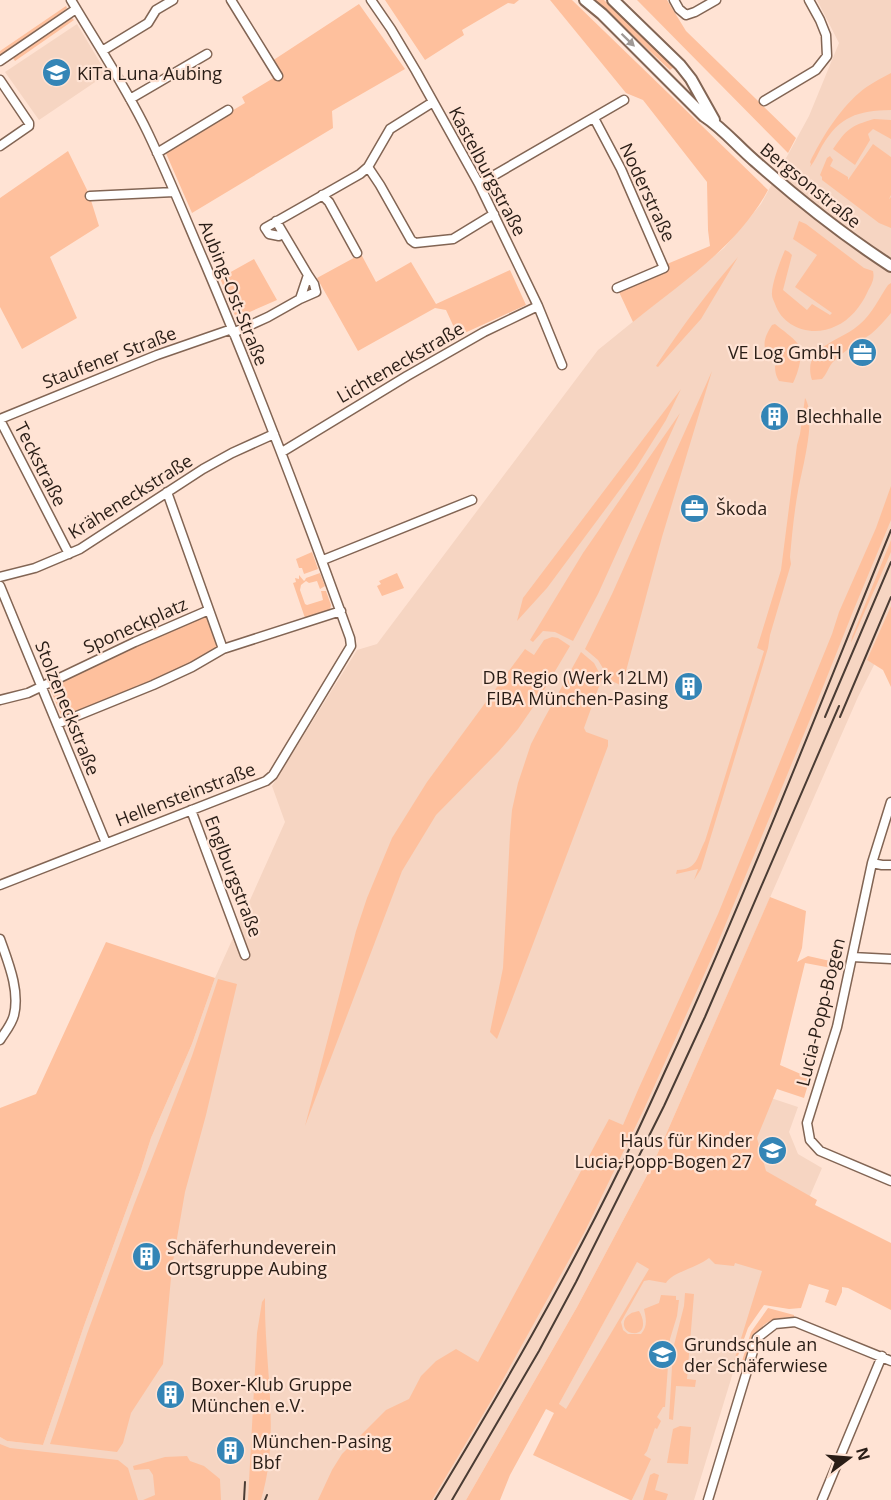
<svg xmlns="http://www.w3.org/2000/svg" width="891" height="1500" viewBox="0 0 891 1500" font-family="'Open Sans',sans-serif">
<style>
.built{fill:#f6d5c2}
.green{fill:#fec09d;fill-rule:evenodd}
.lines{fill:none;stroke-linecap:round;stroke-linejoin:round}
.minor-casing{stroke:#826554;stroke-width:11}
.tertiary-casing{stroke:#826554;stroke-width:14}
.minor{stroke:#fff;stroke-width:8}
.tertiary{stroke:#fff;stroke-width:10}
.rail{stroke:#4a3c34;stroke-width:2}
.oneway{fill:#9f9996}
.labels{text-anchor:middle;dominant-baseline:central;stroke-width:4.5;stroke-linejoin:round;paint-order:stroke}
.poi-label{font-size:18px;fill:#291d16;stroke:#ffe3d4;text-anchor:start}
.street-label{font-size:18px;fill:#291d16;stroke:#ffe3d4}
</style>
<rect width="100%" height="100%" fill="#ffe3d4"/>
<path class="built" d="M817,0H891V642L887,639L858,697L653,1164L577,1307L466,1500H0V1437L7,1441L43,1445L85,1323L141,1170L151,1138L192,1044L215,978L285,822L272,786L357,650L377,644L598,350L724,248L761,204L809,116L839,43Z
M77,24L107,74L39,120L5,72Z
M765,1096L798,1107L789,1132L798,1154L822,1168L809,1198L761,1174L748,1146Z
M676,1244L765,1268L694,1500H632L650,1459L554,1413L640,1256Z"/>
<path class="green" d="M385,0H519L514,4L508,3L462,30L464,35L425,60Z
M550,0H572L768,190C738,246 681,283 633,322L619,292L669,270L667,264L710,246L708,230L707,182L643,100L626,93Z
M595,0H604L675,66L670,70Z
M637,0H667L686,31L796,138L788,153Z
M359,4L405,69L332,111L333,128L192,213L165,151L245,103L242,97L280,74L272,61Z
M66,6L67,8L65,10L0,55V51Z
M72,18L74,20L15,61L13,58Z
M891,73V110C857,111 840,116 822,146C818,153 815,161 810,167L811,164L810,162C821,139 839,110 859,93C868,85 880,79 891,73Z
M874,119L891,120V139L873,129L868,134L870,140L855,165L833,149C847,129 850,126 874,119Z
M873,144L891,157V195L889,199L891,197V228L879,223L822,180V177L820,175L827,158L830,156L833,160L830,166L848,177V180Z
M68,151L89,194L99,226L50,257L77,318L22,349L0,307V198Z
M799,221L806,224L864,268L873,271C875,280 871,285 867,293C861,306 850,320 836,326C813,338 783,328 775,304C774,301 772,298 772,295C771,285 781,259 785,250L789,252L792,255L783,290L807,310L812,304L830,315L832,313L795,287L817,255L793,239Z
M361,254L376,282L411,262L436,304L510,270L526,305L458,336L446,310L435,308L358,351L317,278Z
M738,257L701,319L658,367L656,366C681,328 708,291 738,257Z
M254,259L277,300L236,318L220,278Z
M891,283V313C885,320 878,328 871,334C858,343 843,351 832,363C828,368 827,374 822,379L812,380C801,346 841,342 860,324C872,314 879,298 888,285Z
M775,324C782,330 793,337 798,344C804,355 798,373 793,383L779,381C776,376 775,372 775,366L783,360L782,354L775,350L766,351C762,342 767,333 772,325Z
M712,371L662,537L622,686L610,680L598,660L585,649L612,594Z
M681,389L666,420L636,468L547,588L517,621L523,598Z
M805,398C817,417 802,469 798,491C794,513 792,535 790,557L791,564L770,635L768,648L701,869L694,880L698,869L676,874L677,870C698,870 697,856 705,841L764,651L757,648L781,570L797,445L800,434Z
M680,413L598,594L573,641L555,632L543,631L533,642L530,640L583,553Z
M891,486V520L854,609L811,717L712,957L644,1109L585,1231L491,1401L432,1500H318L332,1470L342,1454L386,1410L409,1399L421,1376L436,1361L456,1349L478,1362L609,1119L623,1125L638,1090L718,914L832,634L839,612L876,528Z
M891,540V552L851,643L852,637Z
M312,552L318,569L304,574L302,568H299L296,559Z
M320,573L325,586L320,589L317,581L309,583L306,581L301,585L300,590L305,604L307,605L323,600L321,591H326L331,605L330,610L305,618L293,583L296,582L295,578L299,579V575L304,581L305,580L306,578Z
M397,573L404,588L382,596L377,586L381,584L379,581Z
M891,606V687L883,670L867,660Z
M209,614L220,648L146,685L145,683L136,686L137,689L67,716L61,715L49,686Z
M552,637L558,638L570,646L538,700L518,729L499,751L436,815L402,871L305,1126L356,931L367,898L392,838L427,782L525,649L534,655L544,640Z
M581,652L594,663L602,678L584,728L586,732L608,740V746L497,1039L490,1032L503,968L510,834L512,810L518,783L531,744L544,719Z
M770,897L806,911L802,948L797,962L808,956L839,963L837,969L805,963L780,1065L810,1078L804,1098L777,1089L757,1138L766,1171L817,1200L815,1205L891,1243V1310L848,1288L842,1287V1292L836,1306L825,1302L829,1290L809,1284L801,1308L789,1309L764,1305L748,1328L736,1361H734L762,1271L735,1263L734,1266L715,1264L709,1258C697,1268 672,1272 666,1283L649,1280L644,1281L621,1322L623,1330L628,1334H641C648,1326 646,1319 644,1309L659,1303L661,1295L676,1296V1300H679L677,1316L670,1339L665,1407H663L657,1417L661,1421L657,1429L655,1428L647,1451L644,1455L651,1459L632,1500H630L533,1455L554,1413L546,1409L510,1475L500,1500H466L577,1307L653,1164ZM637,1262L649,1269L566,1409L559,1404Z
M106,942L215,978L192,1044L151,1138L141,1170L85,1323L43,1445L7,1441L0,1437V1108L36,1094Z
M218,979L237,984L206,1115L185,1192L172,1267L163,1364L131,1413L123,1443L117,1452L50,1444L87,1334L134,1205L192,1056Z
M685,1293L694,1294L687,1379L696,1380L695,1387L676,1386L673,1420L669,1419L673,1349L684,1306Z
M265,1298C264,1365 281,1434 261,1500H248L257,1333L262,1302Z
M768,1308L794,1315V1318C756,1313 752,1344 742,1372L739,1371L751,1332Z
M639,1311C644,1318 647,1335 632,1333C622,1331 621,1319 630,1314C632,1312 636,1312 639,1311Z
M680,1426L691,1427L688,1464L667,1463L673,1429Z
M0,1444L10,1448L118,1460L128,1468L138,1500H0Z
M187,1456L190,1461L204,1466L220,1479L221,1500H143L155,1495L153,1475L149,1469L134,1470L133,1466L165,1457Z
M654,1473L659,1475L655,1490L668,1494L666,1500H643L650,1475Z"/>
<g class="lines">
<defs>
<path id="minor" d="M231,0L278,76
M371,0L391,29L416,71L479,184L538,306L562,365
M674,0L679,9L686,15L695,12L716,0
M102,51L148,23L156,10L173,0
M0,61L76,9
M0,80L29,123V126L0,146
M130,99L207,54
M764,101L816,70L827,56L826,35L820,20L809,0
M433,102L390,129L368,167L380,185L411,240L415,243L453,239L494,214
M594,118L621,169L664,268L617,288
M157,153L228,110
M479,184L624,100
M322,195L329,202L357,253
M90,196L174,192
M283,234L279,236L269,234L265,228L360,174L368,167
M300,299L316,292L314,284L308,275
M233,333L268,317L300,299L308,275L276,221
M0,419L157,355L232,329
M0,420L69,554
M282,452L407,376L484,332L538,306
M167,492L223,649
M323,560L472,500
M0,577L35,568L80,549L203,469L232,453L274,434
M0,586L106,843
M0,700L28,693L135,642L209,610
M57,724L153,685L192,667L223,649L341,611
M891,802L872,863L837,1027L807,1123L810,1140L820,1151L891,1181
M191,810L245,955
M872,863L882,865H891
M0,885L266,781L273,775L351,646L350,638C305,513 258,389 206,266C187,222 169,177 148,133C126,87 97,44 71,0
M0,939C8,962 20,990 14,1015C12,1024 5,1032 0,1040
M852,957L891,959
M708,1500L757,1338L775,1324L795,1322L891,1361
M822,1500L882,1356"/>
<path id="tertiary" d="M585,0L602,14L704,116C724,129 738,147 756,162C799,200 843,235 891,266
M613,0L680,65L691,79L714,120"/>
</defs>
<use href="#minor" class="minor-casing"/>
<use href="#tertiary" class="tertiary-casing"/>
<use href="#minor" class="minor"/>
<use href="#tertiary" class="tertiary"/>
<path class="rail" d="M825,717L891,562
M840,717L891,597
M244,1500L245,1482
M265,1500L267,1495
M435,1500C501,1391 565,1281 621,1166C641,1125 659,1084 678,1043C754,874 821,702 891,530
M452,1500L539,1351L576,1282L664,1106L705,1017L839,706"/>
</g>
<defs><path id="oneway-solid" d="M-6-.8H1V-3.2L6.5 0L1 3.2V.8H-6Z" transform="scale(1.5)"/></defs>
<use class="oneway" href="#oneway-solid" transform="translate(628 40) rotate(44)"/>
<defs>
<symbol id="school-disc" viewBox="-11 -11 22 22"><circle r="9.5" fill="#3485b6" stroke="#ffe3d4"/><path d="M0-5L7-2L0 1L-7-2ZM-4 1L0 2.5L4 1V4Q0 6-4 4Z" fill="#fff"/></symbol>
<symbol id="office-disc" viewBox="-11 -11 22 22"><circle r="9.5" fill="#3485b6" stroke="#ffe3d4"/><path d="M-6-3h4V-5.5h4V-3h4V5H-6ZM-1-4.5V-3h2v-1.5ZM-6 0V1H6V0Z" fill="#fff"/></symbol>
<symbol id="building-disc" viewBox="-11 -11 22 22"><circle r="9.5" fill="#3485b6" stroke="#ffe3d4"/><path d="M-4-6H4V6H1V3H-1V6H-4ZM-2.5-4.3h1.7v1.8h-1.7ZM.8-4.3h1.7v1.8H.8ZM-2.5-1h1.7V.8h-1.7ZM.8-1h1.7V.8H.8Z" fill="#fff"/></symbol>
</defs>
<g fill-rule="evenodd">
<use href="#school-disc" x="40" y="56" width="33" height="33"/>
<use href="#office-disc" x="846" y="336" width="33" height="33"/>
<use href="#building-disc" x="758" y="400" width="33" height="33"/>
<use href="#office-disc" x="678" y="492" width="33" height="33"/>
<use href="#building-disc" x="672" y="670" width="33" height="33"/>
<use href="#school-disc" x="756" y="1134" width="33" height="33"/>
<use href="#building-disc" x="130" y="1240" width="33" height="33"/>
<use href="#school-disc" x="646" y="1338" width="33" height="33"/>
<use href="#building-disc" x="154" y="1378" width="33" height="33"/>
<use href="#building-disc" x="214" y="1434" width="33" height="33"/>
</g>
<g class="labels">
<g class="poi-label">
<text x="77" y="73">KiTa Luna Aubing</text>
<text x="842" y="352" text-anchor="end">VE Log GmbH</text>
<text x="796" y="416">Blechhalle</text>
<text x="716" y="508">Škoda</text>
<text x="668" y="677" text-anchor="end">DB Regio (Werk 12LM)<tspan x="668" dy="21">FIBA München-Pasing</tspan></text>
<text x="752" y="1140" text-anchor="end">Haus für Kinder<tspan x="752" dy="21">Lucia-Popp-Bogen 27</tspan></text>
<text x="167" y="1247">Schäferhundeverein<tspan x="167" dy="21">Ortsgruppe Aubing</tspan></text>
<text x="684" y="1344">Grundschule an<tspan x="684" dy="21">der Schäferwiese</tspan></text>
<text x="191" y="1384">Boxer-Klub Gruppe<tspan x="191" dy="21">München e.V.</tspan></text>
<text x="252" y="1441">München-Pasing<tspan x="252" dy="21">Bbf</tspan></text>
</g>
<g class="street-label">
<text transform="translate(488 171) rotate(62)">Kastelburgstraße</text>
<text transform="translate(811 185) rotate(39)">Bergsonstraße</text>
<text transform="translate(648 192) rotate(65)">Noderstraße</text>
<text transform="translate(234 293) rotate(68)">Aubing-Ost-Straße</text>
<text transform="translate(109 357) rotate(-21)">Staufener Straße</text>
<text transform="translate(400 362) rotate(-30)">Lichteneckstraße</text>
<text transform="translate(41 464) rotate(63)">Teckstraße</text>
<text transform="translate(130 496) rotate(-32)">Kräheneckstraße</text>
<text transform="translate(135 625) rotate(-24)">Sponeckplatz</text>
<text transform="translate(68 708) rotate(68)">Stolzeneckstraße</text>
<text transform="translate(185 794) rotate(-21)">Hellensteinstraße</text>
<text transform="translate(234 876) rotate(69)">Englburgstraße</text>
<text transform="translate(820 1012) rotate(-76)">Lucia-Popp-Bogen</text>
</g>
</g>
<g transform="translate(849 1458) rotate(74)" stroke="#ffe3d4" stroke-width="4.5" paint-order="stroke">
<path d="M0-4.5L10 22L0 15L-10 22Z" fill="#291d16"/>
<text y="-9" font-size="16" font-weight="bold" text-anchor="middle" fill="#291d16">N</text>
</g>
</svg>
